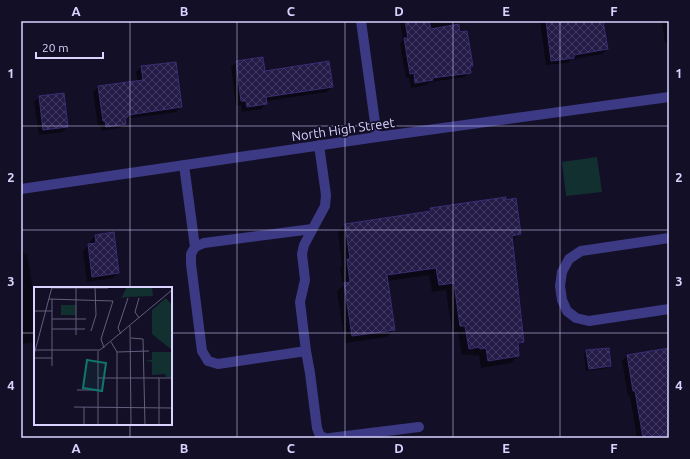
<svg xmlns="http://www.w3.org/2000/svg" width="690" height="459" viewBox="0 0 690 459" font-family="Ubuntu,sans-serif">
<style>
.green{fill:#12302f}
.shadow{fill:#0007}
.building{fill:url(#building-cross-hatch);stroke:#3b2d73}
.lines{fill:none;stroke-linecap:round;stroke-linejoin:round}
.minor{stroke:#3d3a85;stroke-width:10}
.grid{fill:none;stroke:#d9d4ff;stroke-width:1;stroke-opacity:0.55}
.labels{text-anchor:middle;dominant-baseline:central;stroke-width:3.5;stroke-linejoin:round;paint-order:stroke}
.street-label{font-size:13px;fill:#d9d4ff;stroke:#130f26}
.inset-road{fill:none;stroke:#625e7d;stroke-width:1}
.view{fill:#0f766e;fill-opacity:0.15;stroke:#0f766e;stroke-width:2}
.inset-edge{fill:none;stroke:#d9d4ff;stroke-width:2}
.neatline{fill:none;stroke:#d9d4ff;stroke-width:1.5}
.grid-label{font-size:13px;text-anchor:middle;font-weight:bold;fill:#d9d4ff}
</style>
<defs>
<pattern id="building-cross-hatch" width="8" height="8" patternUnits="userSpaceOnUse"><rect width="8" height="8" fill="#241b47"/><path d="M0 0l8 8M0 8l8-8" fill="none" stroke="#433b63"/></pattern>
</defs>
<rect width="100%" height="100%" fill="#130f26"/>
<path class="green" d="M597,157L602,192L566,196L562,162Z"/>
<path class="shadow" d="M400,21H460L461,33L472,66L469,68V72L465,77L430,82L427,85L411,88L409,78H406L400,44L403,40Z
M540,21H602L607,49L602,54L571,59L568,63L546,65Z
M662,21H669V42L665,43Z
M236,62L265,72L332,87L327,92L266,101V104L261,109L242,112L241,105L236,106L231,67Z
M141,67L181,107L176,112L124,119L125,123L120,128L101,131V126H98L93,92L98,87L138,82L136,72Z
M63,94L67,127L62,132L39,135L34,102L40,97Z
M431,209L520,234L511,241L523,341L517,347L518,356L511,363L481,368L479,355L473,356V354L462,355L458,332L452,333L446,290L432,292L429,275L387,281L394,330L387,337L345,343L337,291L343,286L340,268L342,265L338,232L345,225L427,212Z
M95,236L118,273L113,278L87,282L83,251L88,245H91L90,241Z
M24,252V254L27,253L35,304V342L21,344V253Z
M669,349V438H637L630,396H628L622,361L627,356Z
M587,351L610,365L608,368L586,371L584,354Z"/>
<path class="building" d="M405,21H429L431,29L459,24L460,32L467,31L473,66H470L471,73L432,78L433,80L415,83L414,73L410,74L404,38H408Z
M546,21H603L608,49L574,55V58L551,61Z
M263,57L265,71L329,61L333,87L266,97L267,104L247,107L246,101H241L236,61Z
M176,62L182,107L128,115V117L125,118L126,124L106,127L105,121H103L98,86L143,80L141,66Z
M64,93L68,127L43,130L39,96Z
M506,197V200L516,198L521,234L512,236L524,342L518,343L519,356L488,361L486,348L480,349V347L469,349L465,326H460L454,283L439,285L436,268L387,275L395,330L352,336L344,283L350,282L347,259H350L345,224L431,211L430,208Z
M114,232L119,273L92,277L88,244L96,243L95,235Z
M609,348L611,366L589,369L586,350Z
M669,348V435L643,438L635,391H633L627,355Z"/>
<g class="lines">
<path class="minor" d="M361,21L377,137
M184,165L195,247L191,254V264L202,351L208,361L218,364L306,351L300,302L305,280L302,254L304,245L325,206L326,195L319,145
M21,189L377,137L669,97
M669,238L581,251L569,259L562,272L560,286L562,300L567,311L576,318L589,321L669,309
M195,247L204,243L312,229
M306,351L310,373L317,428L320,436L325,438
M330,438L419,427"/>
</g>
<path class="grid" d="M130,21V288M237,21V438M345,21V438M453,21V438M560,21V438M21,126H669M21,230H669M21,333H35M171,333H669M130,424V438"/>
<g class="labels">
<g class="street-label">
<text transform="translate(343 129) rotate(-8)">North High Street</text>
</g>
</g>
<g transform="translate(34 287)">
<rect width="138" height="138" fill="#130f26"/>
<path d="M93,0H118L119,9L94,10L87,11L85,15ZM132,11L138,18V63L118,47V23Z" fill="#12302f"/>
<path d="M27,18H42V28H27ZM118,65H138V90H132L131,87L118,88V75L111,73H118Z" fill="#12302f"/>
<path class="inset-road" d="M17,1H74M105,11L101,25L105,31M15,12L79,14L67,52L70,61M0,24H18M18,32H52M96,39L97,138M18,42H51M57,44L62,28L61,0M87,47L84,41L94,11M42,48V0M97,51L109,52L111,138M77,55L83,65V138M1,63H66L138,3M64,64V138M83,65L115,64M0,68L18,0M0,71H18M18,79V12M64,91H138M125,91V138M43,103H64M40,120L138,121M50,120V138"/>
<path class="view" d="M53,73L72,76L68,104L49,101Z"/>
<rect width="138" height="138" class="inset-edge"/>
</g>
<rect width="690" height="459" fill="none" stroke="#130f26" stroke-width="44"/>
<path d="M36 52v6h67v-6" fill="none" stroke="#d9d4ff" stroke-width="2"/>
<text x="42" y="52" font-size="12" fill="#d9d4ff" stroke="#130f26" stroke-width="3" paint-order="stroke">20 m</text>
<rect x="22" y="22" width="646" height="415" class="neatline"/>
<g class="grid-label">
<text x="76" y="16">A</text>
<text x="184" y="16">B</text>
<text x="291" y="16">C</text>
<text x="399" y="16">D</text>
<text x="506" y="16">E</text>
<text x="614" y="16">F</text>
<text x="11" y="78">1</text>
<text x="679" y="78">1</text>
<text x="11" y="182">2</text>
<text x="679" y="182">2</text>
<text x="11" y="286">3</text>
<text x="679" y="286">3</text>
<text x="11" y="390">4</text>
<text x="679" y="390">4</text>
<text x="76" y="453">A</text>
<text x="184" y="453">B</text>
<text x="291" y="453">C</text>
<text x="399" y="453">D</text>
<text x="506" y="453">E</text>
<text x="614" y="453">F</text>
</g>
</svg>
